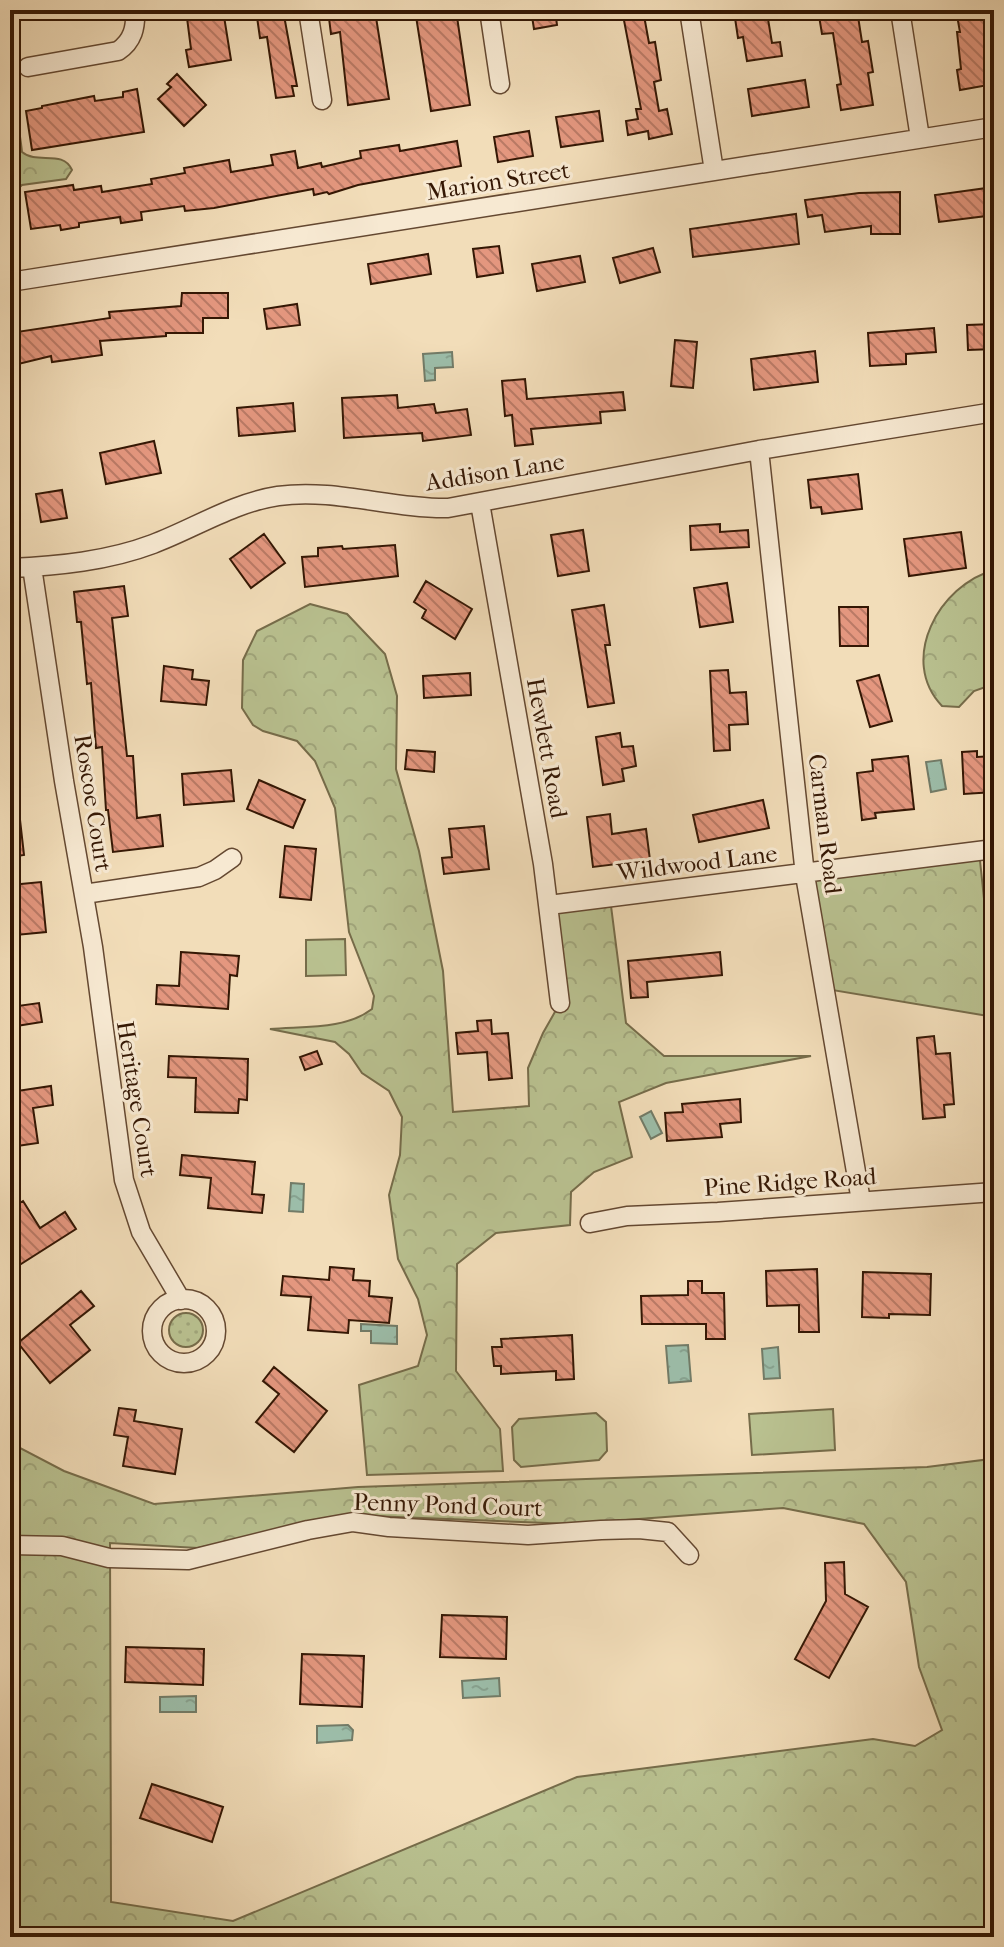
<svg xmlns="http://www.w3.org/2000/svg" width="1004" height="1947" viewBox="0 0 1004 1947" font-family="'IM FELL French Canon',serif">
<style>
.grass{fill:url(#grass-dots);stroke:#766c4a;stroke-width:2}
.forest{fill:url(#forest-crowns);stroke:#766c4a;stroke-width:2;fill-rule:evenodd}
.pitch{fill:#b9c190;stroke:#766c4a;stroke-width:2}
.water{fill:url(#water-ripples);stroke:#727b67;stroke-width:2}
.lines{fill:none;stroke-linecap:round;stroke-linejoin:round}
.stream{stroke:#727b67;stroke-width:5}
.building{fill:url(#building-back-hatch);stroke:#341704;stroke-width:2}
.minor-casing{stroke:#644831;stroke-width:21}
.minor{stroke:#f7e9d2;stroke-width:18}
.labels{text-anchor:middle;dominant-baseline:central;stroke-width:6;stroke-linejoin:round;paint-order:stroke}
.street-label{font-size:24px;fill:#341704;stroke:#f7e9d2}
</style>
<defs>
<pattern id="grass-dots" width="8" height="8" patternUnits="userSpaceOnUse" patternTransform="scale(2)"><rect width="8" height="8" fill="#b9c190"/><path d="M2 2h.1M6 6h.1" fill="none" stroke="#a0a57b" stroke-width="1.8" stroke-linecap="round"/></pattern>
<pattern id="forest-crowns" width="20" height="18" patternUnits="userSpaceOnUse" patternTransform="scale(2)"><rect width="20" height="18" fill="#b9c190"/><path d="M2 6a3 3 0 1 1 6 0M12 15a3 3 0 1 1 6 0" fill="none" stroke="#a0a57b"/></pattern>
<pattern id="water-ripples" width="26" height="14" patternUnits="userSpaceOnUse" patternTransform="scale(2)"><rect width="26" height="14" fill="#9cbda9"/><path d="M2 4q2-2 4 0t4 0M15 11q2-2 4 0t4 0" fill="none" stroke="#87a290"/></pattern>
<pattern id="building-back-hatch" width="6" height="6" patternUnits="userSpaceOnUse" patternTransform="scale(2)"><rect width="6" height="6" fill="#e4977f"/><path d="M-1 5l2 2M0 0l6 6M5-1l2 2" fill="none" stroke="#ba7a66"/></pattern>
</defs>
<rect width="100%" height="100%" fill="#f2ddb9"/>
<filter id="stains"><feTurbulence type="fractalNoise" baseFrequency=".0025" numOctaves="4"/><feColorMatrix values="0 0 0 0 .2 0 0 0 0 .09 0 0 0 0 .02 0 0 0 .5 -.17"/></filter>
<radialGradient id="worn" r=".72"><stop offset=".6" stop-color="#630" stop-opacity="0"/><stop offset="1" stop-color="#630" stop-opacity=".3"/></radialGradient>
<path class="grass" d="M169 1330a17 17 0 1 1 34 0a17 17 0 1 1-34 0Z"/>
<path class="forest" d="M10,10H13C22,35 17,61 16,87C14,108 20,131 22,152C37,165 63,149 72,170L66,179L22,185L11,195Z
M994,570V684L974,691L959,707L942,706C898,660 939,585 994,570Z
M310,604L347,614L385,654L397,696L396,769L419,851L443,971L453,1112L529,1106L528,1068L543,1033L560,1003L549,905L610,898L626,1023L664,1056H811L666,1083L619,1102L632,1157L594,1172L571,1192L570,1225L496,1233L457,1264L456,1371L500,1429L503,1471L367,1475L359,1385L418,1366L427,1335L418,1299L398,1259L389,1195L400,1155L402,1117L389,1091L362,1073L349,1054L335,1042L270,1029C303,1026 345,1030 372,1009L374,996L349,932L335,808L315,761L297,741L263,731L253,725L242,708L243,660L257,631Z
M979,851L992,975L994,976V1017L826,989L805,875Z
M994,1333V1937H10V1439L18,1447L64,1471L154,1504L358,1487L927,1467L990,1459L984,1334ZM783,1508L864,1524L906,1582L919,1667L942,1730L915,1746L873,1739L577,1777L233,1921L111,1902L110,1543L198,1548L348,1515L573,1524Z"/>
<path class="pitch" d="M345,939L346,975L306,976V940Z
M833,1409L835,1450L752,1455L749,1414Z
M596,1413L606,1422L607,1451L599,1460L521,1467L514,1460L512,1427L519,1419Z"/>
<path class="water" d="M452,352L453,367L435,368V380L425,381L423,354Z
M941,760L946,789L931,792L926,762Z
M651,1111L662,1133L651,1139L640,1117Z
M291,1183L304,1184L303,1212L289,1211Z
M361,1324L397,1326V1344L371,1343V1331H361Z
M688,1345L691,1381L669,1383L666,1346Z
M778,1347L780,1378L764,1379L762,1349Z
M499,1678L500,1696L463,1698L462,1681Z
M196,1696V1712H160V1697Z
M348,1725L353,1730L352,1740L317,1743V1726Z"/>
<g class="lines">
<path class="stream" d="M988,1937L994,1924"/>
</g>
<path class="building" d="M186,10H223L231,60L189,67L186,50L191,49Z
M256,10H283L297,86H292L294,96L276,98L267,37L260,38Z
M415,10H456L470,105L431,111Z
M531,10H555L557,25L534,29Z
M622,10H643L649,43L655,42L661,80L654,82L659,111L667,109L672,134L649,139L648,131L628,135L626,121L638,119L636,109H641Z
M827,10H857L862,42L868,41L873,72L868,73L873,105L841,110L837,85L841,84L833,33L822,34L819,16L828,15Z
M956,10H983L994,69V84L960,90L957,70L961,69L957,32H960Z
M375,11L389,99L348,105L340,32L331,34L329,18Z
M767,13L772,43L780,42L782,56L747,61L743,37L738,38L735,18Z
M177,74L206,105L184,126L158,99L171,87L167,84Z
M805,80L809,107L752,116L748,89Z
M137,89L144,132L32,150L26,111L42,108V106L94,96L95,101L123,97V92Z
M599,111L603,141L561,147L556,117Z
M529,131L533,156L498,162L494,137Z
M457,141L461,166L358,185L329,194L327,192L314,195L313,189L214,208L185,211L184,206L141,212L142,220L121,223L120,217L79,223V227L61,230L60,225L31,229L25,192L73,185L74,190L101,186L102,192L152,184L151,179L185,173L184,168L229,160L231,172L273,165L271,155L295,151L298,168L321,163L322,167L361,158L360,151L399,145L400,151Z
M994,187V215L939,222L935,195Z
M900,192V234H871V226L825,232L822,215L808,217L805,200L859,193Z
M796,214L799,244L693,257L690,229Z
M499,246L503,273L477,277L473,249Z
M653,248L660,272L620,283L613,258Z
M428,254L431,274L371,284L368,264Z
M580,256L585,282L537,291L532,264Z
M182,293H228V318H203V333H166V336L100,341L102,355L52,362L51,356L10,366V333L110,318L109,312L181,306Z
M297,304L300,325L267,329L264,309Z
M994,324V349L968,350L967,325Z
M934,328L936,352L906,354V364L870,366L868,333Z
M675,340L697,342L693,388L671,386Z
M815,351L818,382L754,390L751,359Z
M525,379L527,399L623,392L625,410L600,412L601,423L531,429L533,444L515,446L512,415L505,416L502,381Z
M397,395L398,408L434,404L436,413L467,409L471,435L423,441L422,433L344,438L342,398Z
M293,403L295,431L239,436L237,408Z
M154,441L161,473L106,484L100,453Z
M858,474L862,509L822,514L821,507L811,508L808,480Z
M62,490L67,518L41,522L36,494Z
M720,524V532L748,530L749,547L691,550L690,526Z
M583,530L589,571L558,576L551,535Z
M961,532L966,568L909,576L904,539Z
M264,534L285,563L251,588L230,559Z
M395,545L398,576L305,587L302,557L318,556V548L342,546L343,549Z
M426,581L472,609L455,639L422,618L426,610L414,602Z
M727,583L733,622L700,627L694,588Z
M124,586L128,616L112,618L127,756H133L137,818L160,815L163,846L113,852L108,810H106L102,747L96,748L91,683L87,684L81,622H77L74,592Z
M604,605L610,645H605L614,703L588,707L572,610Z
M839,607H868V646H840Z
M164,666L193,670L192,679L209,681L206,705L161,701Z
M728,670L730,693L746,692L748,724L729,725L730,750L714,751L710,671Z
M470,673L471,695L424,698L423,676Z
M879,675L892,721L870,727L857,681Z
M620,733L622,747L633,746L636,766L622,769L624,781L603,785L596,737Z
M407,750L435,752L434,772L405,769Z
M977,751V757L994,756V792L964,794L962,752Z
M908,756L914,809L875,813L876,818L862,820L857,773L873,771L872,760Z
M231,770L234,801L184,805L182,774Z
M259,780L305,800L293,828L247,809Z
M763,800L769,828L699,842L693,815Z
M10,811H19L24,855L10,857Z
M610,814L612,834L646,829L650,860L593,867L587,817Z
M484,826L489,869L444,874L442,858L452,857L449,829Z
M285,846L316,849L311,900L280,897Z
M41,882L46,932L16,935L11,885Z
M181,952L239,956L237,976L230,975L228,1009L156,1004L157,985L179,986Z
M720,952L722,975L647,982L648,997L631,998L628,961Z
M39,1003L42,1022L10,1027V1007Z
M491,1020L492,1034L508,1033L512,1078L489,1080L487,1052L458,1054L456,1033L478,1031L477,1021Z
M934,1036L936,1054L950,1053L954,1104L944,1105L945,1117L923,1119L917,1038Z
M317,1051L322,1064L305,1070L300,1057Z
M169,1056L248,1059L247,1100L239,1099L238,1113L195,1112L196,1078L168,1077Z
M51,1086L53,1105L33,1108L38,1143L10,1147V1092Z
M740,1099L741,1122L720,1124L722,1137L667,1141L665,1113L683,1112L682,1104Z
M182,1155L255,1162L252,1194L264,1195L262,1213L208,1208L211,1178L180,1175Z
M23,1201L40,1228L65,1212L76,1229L10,1271V1209Z
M330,1267L354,1269L353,1280L370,1281L369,1296L392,1298L389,1323L349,1320L348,1333L308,1330L311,1297L281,1295L283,1276L329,1280Z
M817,1269L819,1332H799V1305L767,1306L766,1271Z
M863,1272L931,1274L930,1315L889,1314V1318L862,1317Z
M688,1281H702V1293H724L725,1339H706V1324H642L641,1296L688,1295Z
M81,1291L94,1306L70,1325L90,1350L50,1383L18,1343Z
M572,1335L574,1379L556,1380V1371L501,1374V1366H494L492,1347H502L501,1339Z
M274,1367L327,1411L294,1452L256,1422L279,1394L263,1381Z
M119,1408L136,1410L134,1421L182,1429L175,1474L123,1466L128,1437L114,1435Z
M844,1562L845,1594L868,1607L829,1678L795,1659L826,1601L825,1563Z
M442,1615L507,1617L506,1659L440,1657Z
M126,1647L204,1649L203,1685L125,1682Z
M302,1654L364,1656L362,1707L300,1704Z
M152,1784L223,1807L212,1842L140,1818Z"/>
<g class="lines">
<defs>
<path id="minor" d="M308,10L322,100
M489,10L500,84
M689,10L714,171
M900,10L920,138
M28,67L118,51C133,41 136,27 135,10
M10,282L994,127
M759,450L805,875L861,1201
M480,503L543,864L560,1003
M32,567L64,781L93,947L124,1180L141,1232L181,1300
M10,568C58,566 108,561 153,544C195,528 233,503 278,496C335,488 391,509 448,508L759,450L994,412
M84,894L199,877L215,870L232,858
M549,905L994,849
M590,1223L627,1216L718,1212L994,1192
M152 1331a32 32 0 1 1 64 0a32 32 0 1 1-64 0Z
M10,1545L62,1546L109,1558L188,1560L308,1530L353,1522L389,1527L528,1535L601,1530L639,1529L668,1532L689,1555"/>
</defs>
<use href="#minor" class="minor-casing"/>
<use href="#minor" class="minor"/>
</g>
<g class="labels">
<g class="street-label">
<text transform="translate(498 181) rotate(-9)">Marion Street</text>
<text transform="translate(495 472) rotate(-9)">Addison Lane</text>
<text transform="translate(547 748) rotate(80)">Hewlett Road</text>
<text transform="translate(93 803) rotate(81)">Roscoe Court</text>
<text transform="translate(825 824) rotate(83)">Carman Road</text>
<text transform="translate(697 863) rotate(-7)">Wildwood Lane</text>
<text transform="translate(137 1099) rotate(81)">Heritage Court</text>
<text transform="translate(790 1182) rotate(-4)">Pine Ridge Road</text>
<text transform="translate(448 1505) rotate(2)">Penny Pond Court</text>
</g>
</g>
<rect width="1004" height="1947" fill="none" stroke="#f2ddb9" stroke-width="40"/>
<rect x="12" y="12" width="980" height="1923" fill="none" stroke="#341704" stroke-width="4"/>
<rect x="20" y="20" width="964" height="1907" fill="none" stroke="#341704" stroke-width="2"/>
<rect width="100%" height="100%" filter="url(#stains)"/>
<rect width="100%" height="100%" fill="url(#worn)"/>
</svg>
